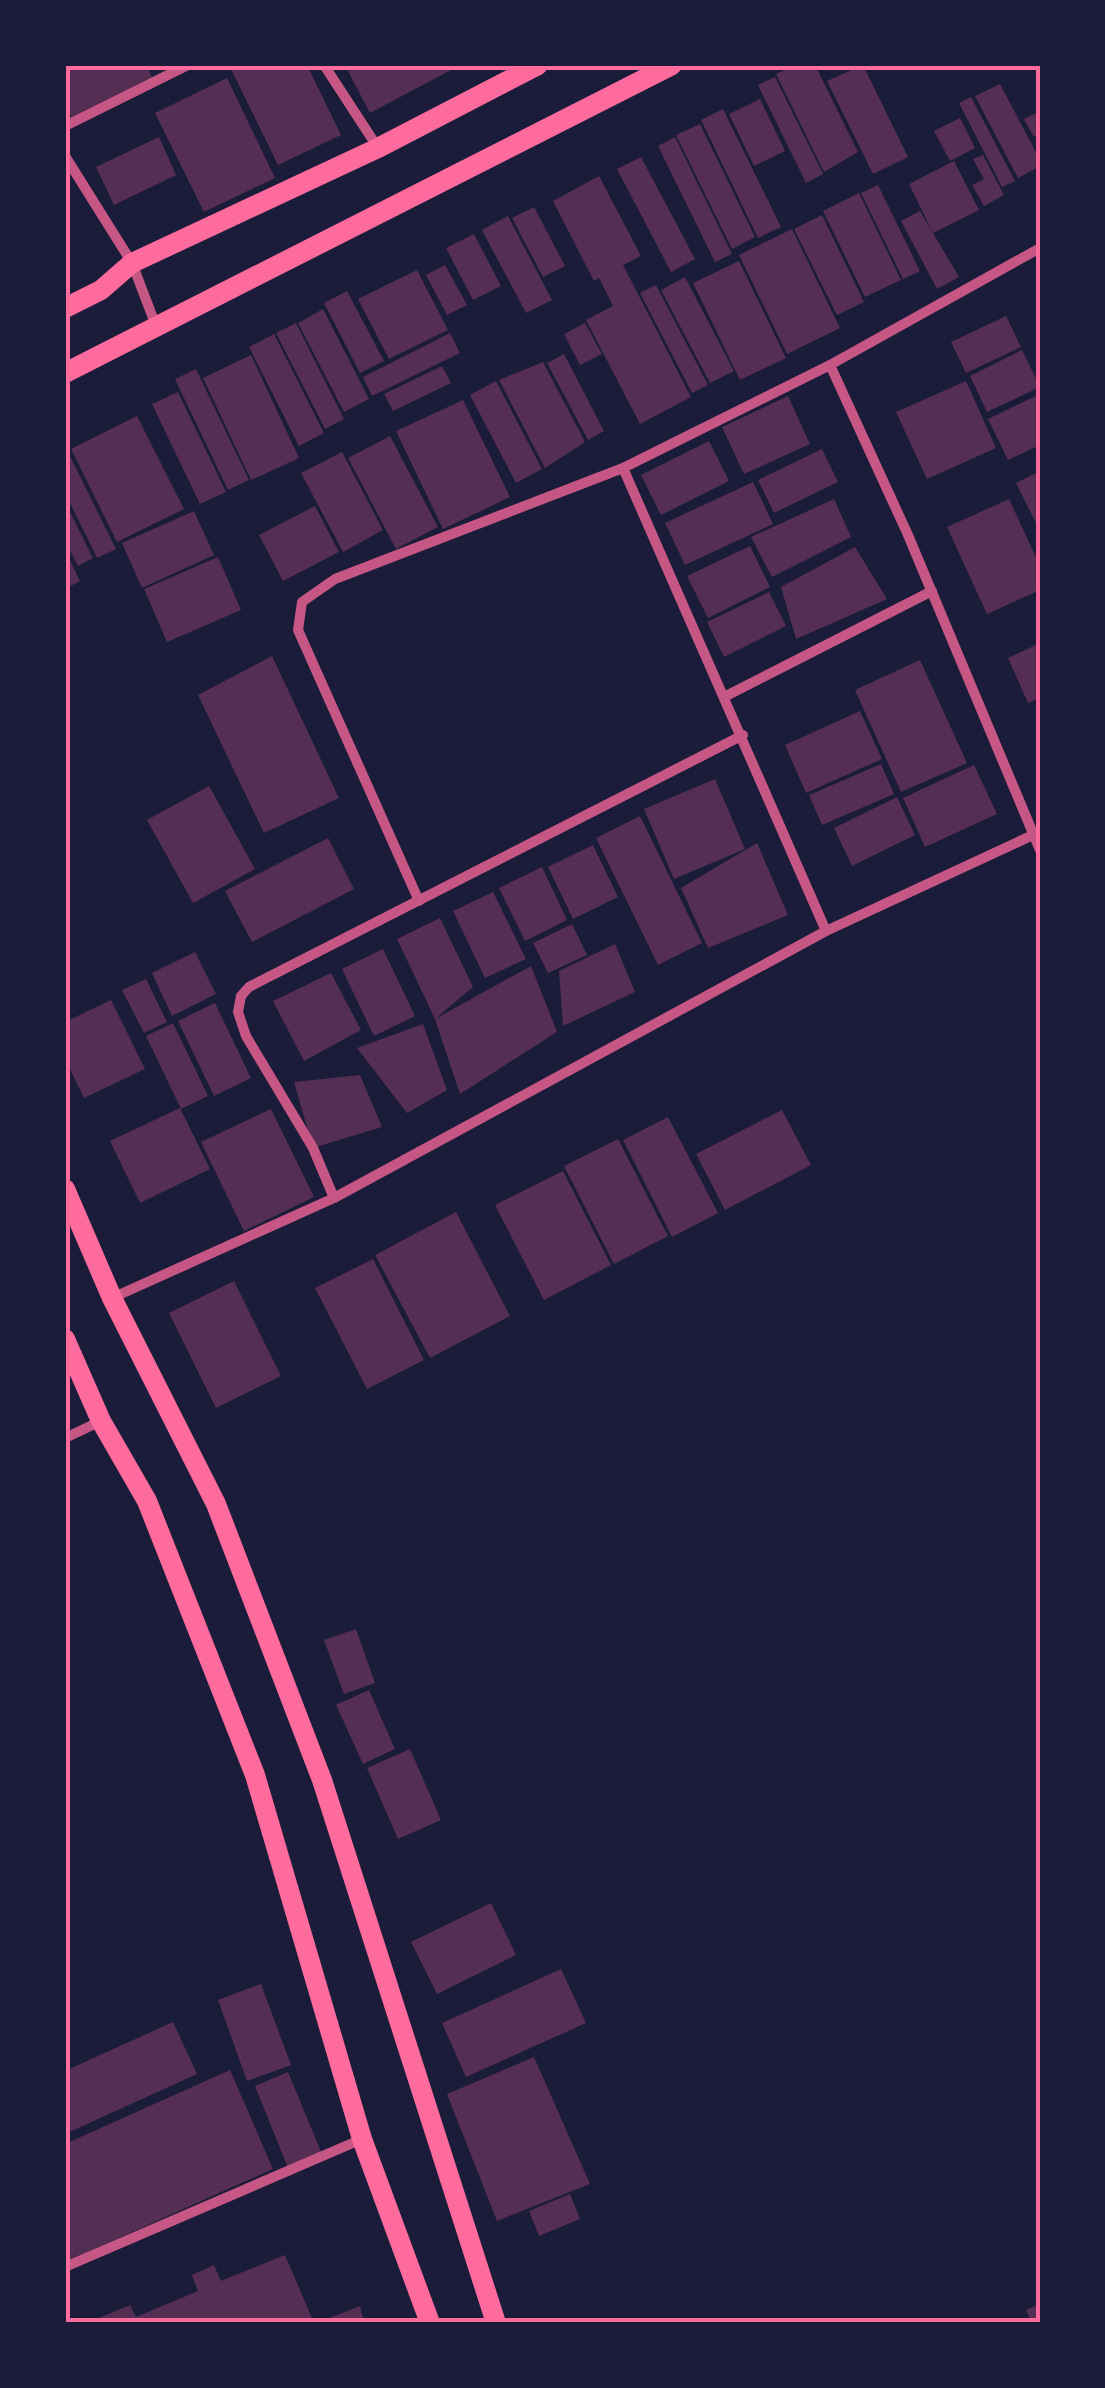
<svg xmlns="http://www.w3.org/2000/svg" width="1105" height="2388" viewBox="0 0 1105 2388" font-family="Mulish,sans-serif">
<style>
.building{fill:#542f53}
.lines{fill:none;stroke-linecap:round;stroke-linejoin:round}
.minor{stroke:#c65784;stroke-width:10}
.secondary{stroke:#ff6b9d;stroke-width:20}
.neatline{fill:none;stroke:#ff6b9d;stroke-width:4}
</style>
<rect width="100%" height="100%" fill="#1b1b3a"/>
<path class="building" d="M71,65H146L152,77L71,117L65,104V68Z
M229,65H307L341,135L278,165Z
M360,65H449L451,70L370,113L348,71Z
M795,65H815L858,152L824,172L776,74Z
M863,65L908,157L873,174L827,81Z
M775,77L823,174L806,183L758,85Z
M227,78L275,178L204,212L155,113Z
M1000,84L1040,160V166L1018,178L975,96Z
M971,97L1015,181L1002,187L959,103Z
M760,99L785,151L754,166L729,114Z
M723,109L781,227L758,238L701,120Z
M1040,111V134L1034,137L1024,119Z
M960,118L975,148L950,161L934,131Z
M700,124L755,237L732,249L676,135Z
M159,137L176,175L114,205L96,167Z
M675,137L732,254L715,262L658,146Z
M983,155L1004,195L984,206L972,185L984,179L973,159Z
M641,157L695,259L671,272L617,169Z
M954,161L979,210L933,233L909,184Z
M599,176L641,256L623,265L691,397L640,424L586,320L613,306L599,278L594,281L553,201Z
M878,185L920,271L903,279L861,193Z
M859,193L901,280L865,297L823,211Z
M534,207L565,266L543,277L512,218Z
M920,211L959,277L937,289L901,221Z
M822,215L864,302L837,315L794,229Z
M508,216L552,300L526,313L482,230Z
M792,229L840,328L787,354L739,255Z
M474,234L501,286L473,300L446,248Z
M739,261L786,358L740,380L693,283Z
M445,265L467,305L447,315L426,275Z
M417,270L448,330L389,359L358,299Z
M685,277L734,371L710,383L661,290Z
M656,285L708,385L692,393L640,293Z
M347,291L384,361L360,373L324,303Z
M323,309L369,399L344,412L298,323Z
M1006,316L1021,347L966,373L951,342Z
M296,323L344,419L325,429L276,333Z
M585,323L602,354L580,365L564,334Z
M450,333L460,353L372,396L363,377Z
M274,334L324,433L299,446L249,347Z
M1022,350L1040,387L987,412L970,376Z
M564,354L604,431L588,440L547,363Z
M251,355L299,458L251,480L203,378Z
M543,362L585,442L545,468L499,380Z
M442,366L451,383L393,411L384,394Z
M196,369L249,480L228,490L175,379Z
M496,381L542,469L516,483L470,395Z
M966,381L996,448L927,479L896,412Z
M178,392L226,492L200,504L152,404Z
M1040,394V445L1008,460L988,419Z
M788,396L810,444L744,474L722,427Z
M463,400L510,497L443,529L396,431Z
M137,416L184,509L117,542L71,449Z
M390,436L438,527L396,549L348,458Z
M709,441L729,481L661,515L641,475Z
M65,446L116,549L97,558L65,493Z
M822,449L838,482L774,513L758,480Z
M342,452L383,530L343,552L301,473Z
M1040,471V531L1016,483Z
M753,482L773,524L685,565L665,523Z
M834,499L851,537L772,577L751,537Z
M1009,499L1040,566V590L987,614L947,527Z
M65,502L93,558L78,566L65,541Z
M315,506L339,552L283,581L259,535Z
M194,511L214,555L142,588L122,543Z
M750,546L770,587L708,618L687,576Z
M855,547L887,599L796,639L781,587Z
M65,550L80,581L65,589Z
M218,557L241,610L167,642L144,589Z
M769,592L786,626L724,657L707,622Z
M1040,643V698L1028,703L1008,658Z
M272,656L339,798L264,833L198,695Z
M920,660L967,763L901,792L855,690Z
M860,711L882,759L806,793L785,745Z
M881,764L894,794L822,825L809,795Z
M974,765L997,814L925,847L903,798Z
M715,779L745,849L674,879L644,809Z
M209,786L255,869L193,903L147,820Z
M897,797L915,835L852,866L834,828Z
M640,816L702,943L658,965L596,838Z
M328,838L354,889L252,942L225,891Z
M757,843L788,915L708,948L681,888Z
M593,845L618,897L573,919L548,867Z
M542,867L567,920L525,941L499,888Z
M493,892L526,959L485,978L453,911Z
M440,918L473,987L435,1019L397,939Z
M572,924L587,955L548,973L533,943Z
M615,944L635,992L563,1026L559,971Z
M383,949L415,1016L374,1036L342,969Z
M195,952L216,994L172,1016L152,973Z
M531,966L557,1032L460,1094L435,1019Z
M331,973L361,1030L304,1061L273,1001Z
M146,979L167,1022L144,1033L122,990Z
M111,1000L145,1069L84,1098L65,1059V1022Z
M215,1003L251,1078L214,1096L178,1021Z
M173,1023L208,1096L181,1109L146,1036Z
M423,1024L447,1090L407,1113L357,1048Z
M360,1075L382,1127L313,1148L294,1082Z
M180,1108L210,1169L140,1203L110,1141Z
M271,1109L314,1197L244,1231L201,1142Z
M782,1110L811,1165L725,1210L696,1154Z
M668,1117L718,1213L672,1237L623,1140Z
M618,1139L668,1236L614,1264L564,1166Z
M563,1171L611,1265L544,1300L495,1205Z
M456,1212L510,1316L430,1358L375,1255Z
M373,1259L424,1360L367,1389L315,1288Z
M234,1281L281,1376L216,1408L169,1313Z
M356,1629L375,1683L344,1694L324,1640Z
M369,1690L395,1749L363,1764L336,1705Z
M410,1749L441,1820L398,1839L367,1768Z
M491,1903L516,1955L437,1994L411,1942Z
M561,1969L586,2023L466,2077L442,2023Z
M261,1984L291,2065L247,2081L218,2000Z
M173,2022L197,2074L65,2134V2071Z
M534,2057L590,2184L497,2221L447,2094Z
M230,2070L273,2169L65,2262V2144Z
M288,2072L322,2154L288,2168L255,2086Z
M570,2194L580,2219L539,2236L529,2211Z
M285,2255L314,2323H87L130,2305L136,2317L198,2291L192,2275L214,2265L221,2281Z
M1040,2304V2323H1032L1026,2310Z
M360,2306L364,2323H316Z"/>
<g class="lines">
<path class="minor" d="M324,65L378,148
M65,126L188,65
M65,156L132,263L156,326
M830,365L908,535L1040,850
M623,468L826,931
M724,697L932,591
M419,901L298,630L302,602L335,579L623,468L830,365L1040,248
M334,1198L313,1148L246,1036L238,1012L241,996L249,987L743,735
M112,1298L334,1198L826,931L1033,835
M65,1438L101,1421
M65,2267L362,2139"/>
<path class="secondary" d="M65,308L101,290L132,263L378,148L538,65
M65,373L672,65
M65,1189L112,1298L216,1504L322,1780L496,2323
M65,1339L101,1421L147,1501L255,1775L362,2139L430,2323"/>
</g>
<rect width="1105" height="2388" fill="none" stroke="#1b1b3a" stroke-width="135"/>
<rect x="68" y="68" width="970" height="2252" class="neatline"/>
</svg>
